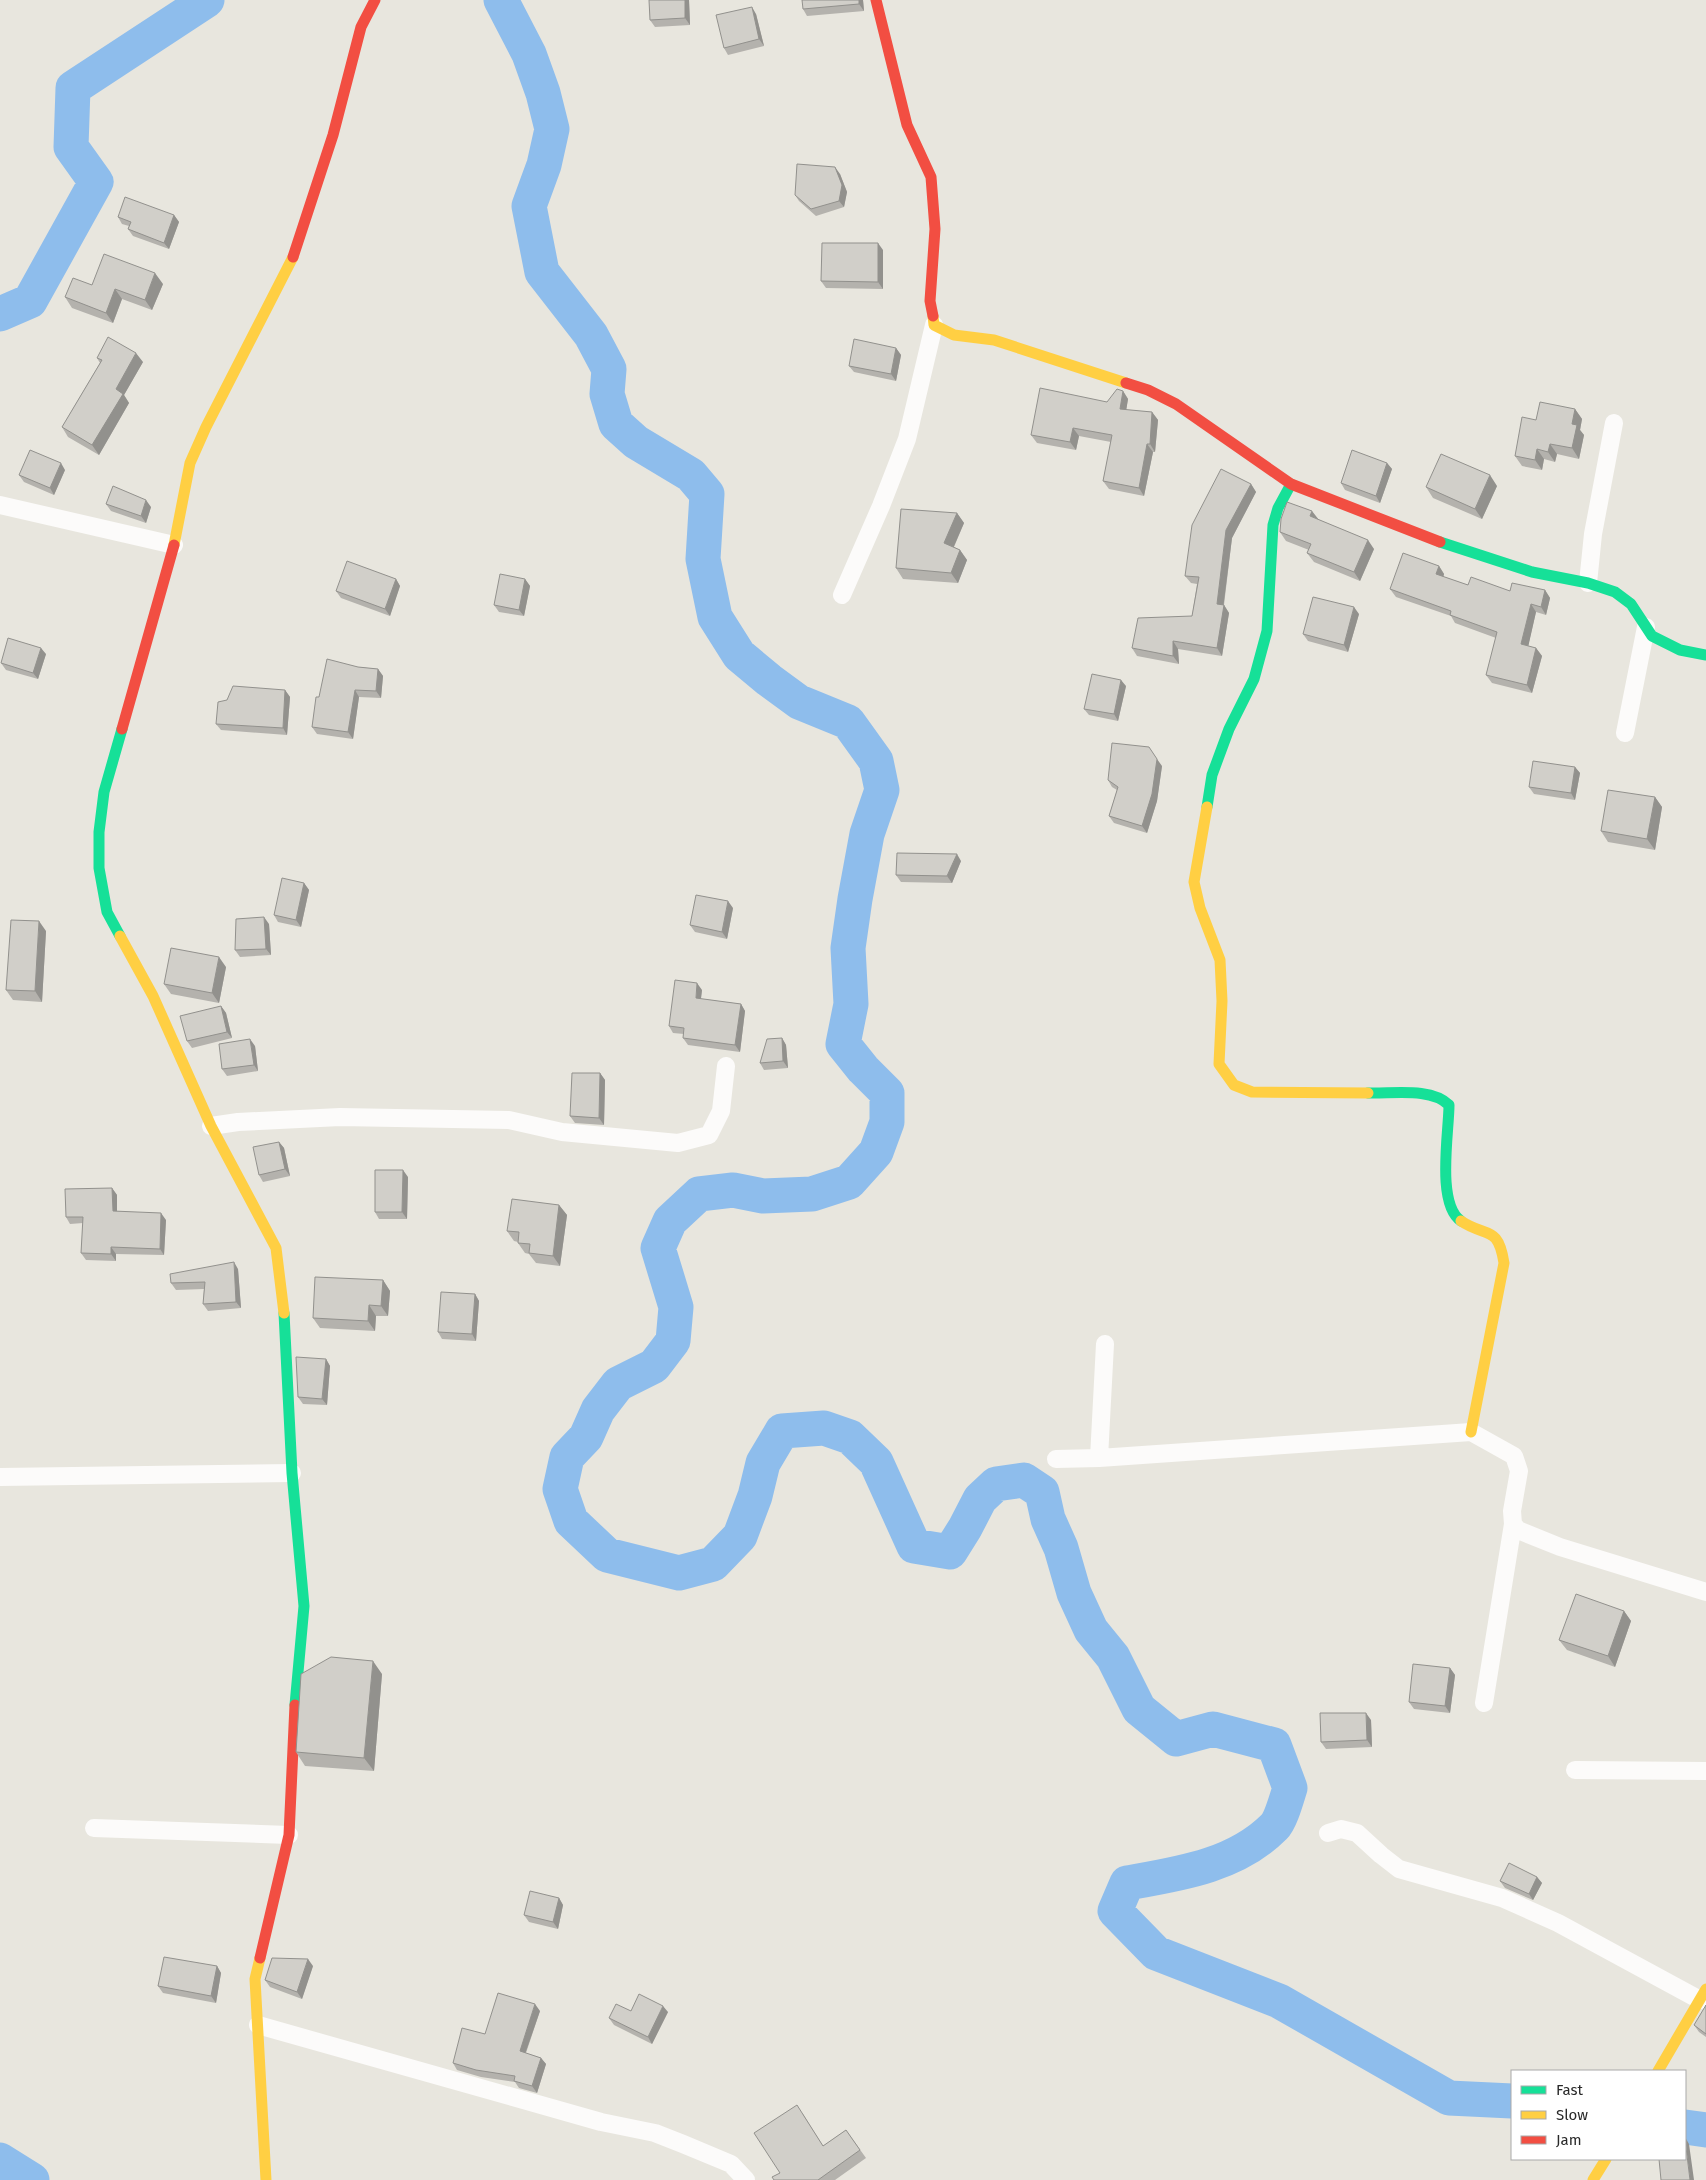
<svg xmlns="http://www.w3.org/2000/svg" width="1706" height="2180" viewBox="0 0 1706 2180" font-family="'Fira Sans',sans-serif">
<style>
.lines{fill:none;stroke-linecap:round;stroke-linejoin:round}
.river{stroke:#8ebdec;stroke-width:35}
.street{stroke:#fcfbfa;stroke-width:18}
.fast{stroke:#16e098;stroke-width:11}
.slow{stroke:#ffcf43;stroke-width:11}
.jam{stroke:#f24e42;stroke-width:11}
.wall{fill:#b4b2ad}
.shaded-wall{fill:#92918d}
.building{fill:#d1cfc9;stroke:#92918d}
</style>
<rect width="100%" height="100%" fill="#e8e6de"/>
<g class="lines">
<path class="river" d="M501,0L529,54L543,93L552,129L544,165L529,206L542,272L591,335L609,369L607,394L616,424L636,442L691,475L707,494L703,559L715,617L739,655L769,680L799,702L848,722L876,761L882,790L867,834L855,899L848,948L851,1004L843,1044L863,1069L887,1093V1122L876,1152L849,1182L812,1194L763,1196L733,1190L699,1194L670,1221L658,1248L676,1307L673,1341L654,1366L618,1384L598,1410L586,1437L567,1457L560,1489L571,1521L607,1555L679,1573L713,1564L740,1536L755,1496L763,1463L782,1431L824,1428L850,1437L876,1462L914,1546L950,1552L965,1528L980,1499L996,1484L1024,1480L1042,1492L1048,1519L1061,1548L1074,1593L1091,1630L1113,1657L1139,1709L1176,1739L1213,1729L1274,1745L1290,1788C1287,1797 1281,1820 1274,1827C1235,1866 1178,1874 1127,1883L1115,1911L1156,1953L1279,2001L1449,2098L1512,2101
M0,314L30,301L96,182L71,147L73,88L207,0
M1685,2127L1706,2130
M0,2160L32,2180"/>
<path class="street" d="M0,505L174,545
M1588,583L1593,534L1614,423
M842,595L881,506L907,439L934,325
M1625,733L1646,627
M211,1126L238,1122L340,1117L509,1120L562,1132L678,1143L709,1135L721,1111L726,1066
M1099,1458L1105,1344
M1056,1459L1099,1458L1471,1432L1514,1456L1519,1471L1512,1511L1513,1524L1518,1530L1560,1547L1706,1592
M0,1477L292,1473
M1484,1703L1513,1524
M1575,1770L1706,1771
M94,1828L289,1835
M1328,1833L1341,1829L1357,1833L1381,1855L1399,1869L1502,1898L1558,1923L1700,2000
M258,2025L601,2122L655,2133L683,2144L731,2164L746,2180"/>
<path class="fast" d="M1440,542L1532,572L1588,583L1615,592L1631,604L1652,636L1680,650L1706,655
M1207,807L1212,775L1229,729L1254,679L1267,631L1273,525L1278,508L1291,484
M120,936L107,912L99,868V832L104,792L122,729
M1368,1093C1392,1094 1431,1087 1449,1105C1449,1132 1436,1204 1461,1221
M284,1313L292,1473L304,1606L295,1705"/>
<path class="slow" d="M933,316L934,325L954,335L994,340L1126,383
M174,545L190,463L206,427L293,257
M1207,807L1194,882L1200,908L1220,960L1222,1001L1219,1064L1234,1085L1252,1092L1368,1093
M120,936L153,996L211,1126L276,1248L284,1313
M1461,1221C1486,1238 1498,1224 1504,1263L1471,1432
M260,1958L255,1979L266,2180
M1658,2071L1706,1989
M1593,2180L1606,2159"/>
<path class="jam" d="M876,0L907,125L931,177L935,229L930,301L933,316
M293,257L333,135L361,27L375,0
M1126,383L1148,390L1176,404L1291,484L1440,542
M122,729L174,545
M260,1958L289,1835L295,1705"/>
</g>
<path class="wall" d="M689,0L690,25L655,27L650,20Z
M863,0L864,11L807,16L803,9Z
M756,14L764,46L728,55L724,48Z
M840,174L847,192L844,207L816,216L799,201L795,195Z
M174,215L179,222L169,249L133,236L128,229L129,226L122,224L118,217Z
M883,250V289L826,288L821,281Z
M163,284L152,310L122,299L113,323L72,308L65,297L92,285Z
M896,348L901,355L896,381L854,372L849,366Z
M97,358L143,362L124,395L129,403L99,455L68,437L62,427L100,363Z
M1123,391L1128,399L1126,410L1152,412L1158,420L1155,452H1153L1144,496L1109,489L1103,481L1111,442L1079,436L1076,450L1037,443L1031,435L1107,402Z
M1575,409L1582,419L1580,430L1584,435L1579,459L1557,454L1555,462L1544,459L1542,470L1522,466L1515,456L1536,420Z
M1387,463L1392,469L1380,503L1345,490L1341,483Z
M65,470L54,495L24,482L19,475Z
M1251,484L1256,492L1232,538L1224,605L1229,613L1222,656L1178,649L1179,664L1137,656L1132,648L1192,616L1197,584L1191,583L1185,576Z
M1497,486L1482,519L1433,498L1426,487Z
M106,504L151,507L146,523L111,511Z
M957,513L964,523L954,547L960,550L967,560L958,583L903,579L896,568Z
M1318,519L1374,549L1360,581L1314,562L1307,553L1309,550L1286,541L1280,532Z
M1439,566L1444,574L1443,577L1468,585L1510,591L1545,590L1550,598L1546,615L1536,612L1528,646L1536,648L1542,656L1532,693L1492,683L1486,675L1496,638L1455,623L1451,616L1396,597L1390,589Z
M396,579L400,586L390,616L341,598L336,591Z
M525,579L530,586L524,616L499,612L494,605Z
M1359,614L1348,652L1308,641L1303,634Z
M46,654L38,679L6,670L1,663Z
M358,667L378,669L383,676L381,698L359,697L353,739L317,734L312,727L319,697Z
M1126,686L1118,721L1089,715L1084,709Z
M285,690L290,697L287,735L221,730L216,724Z
M1162,766L1157,801L1147,833L1114,823L1109,816L1117,790L1112,787L1108,780Z
M1575,767L1580,773L1575,800L1534,794L1529,787Z
M1655,797L1662,807L1655,850L1608,842L1601,831Z
M961,861L952,883L901,882L896,875Z
M304,883L309,890L301,927L278,922L274,915Z
M733,908L727,939L695,932L690,925Z
M269,924L271,955L240,957L235,950Z
M46,931L42,1002L13,1000L6,990Z
M226,967L219,1003L171,994L164,984Z
M702,990L701,999L741,1004L745,1011L740,1052L688,1045L683,1038L684,1034L673,1033L669,1026Z
M221,1006L226,1013L232,1038L192,1048L187,1041Z
M782,1038L786,1045L788,1068L764,1070L760,1063Z
M255,1046L258,1071L227,1076L222,1069Z
M600,1073L605,1080L604,1125L575,1123L570,1116Z
M279,1142L284,1148L290,1176L263,1182L259,1175Z
M408,1177L407,1219H379L375,1212Z
M112,1188L117,1195V1211L166,1220L164,1255L116,1254V1261L86,1260L81,1253L83,1223L70,1224L66,1217Z
M559,1205L567,1215L560,1266L536,1263L529,1254L525,1253L518,1243V1242L514,1241L507,1231Z
M238,1269L241,1308L208,1311L203,1304L204,1289L176,1290L171,1283Z
M383,1280L390,1291L388,1316H376L375,1331L320,1328L313,1318Z
M475,1294L479,1301L476,1341L442,1339L438,1332Z
M326,1359L330,1366L327,1405L303,1404L298,1397Z
M1624,1611L1631,1621L1615,1667L1567,1650L1559,1640Z
M1450,1668L1455,1675L1450,1713L1414,1709L1409,1702Z
M382,1674L374,1771L305,1766L296,1752Z
M1371,1720L1372,1747L1326,1749L1321,1742Z
M1537,1877L1542,1883L1533,1900L1505,1888L1500,1881Z
M559,1898L563,1905L558,1929L529,1922L524,1915Z
M217,1966L221,1973L216,2003L163,1993L158,1986Z
M313,1966L302,1999L270,1987L265,1980Z
M1706,2005V2037L1699,2032L1694,2025Z
M540,2011L526,2053L541,2058L546,2064L537,2093L519,2088L515,2082L481,2077L457,2070L453,2063L485,2034Z
M631,2011L668,2012L652,2044L614,2025L609,2018Z
M803,2114L823,2146L846,2130L866,2158L835,2180H774L780,2173Z"/>
<path class="shaded-wall" d="M685,0H689L690,25L685,18Z
M859,0H863L864,11L859,4Z
M752,7L756,14L764,46L759,39Z
M835,167L840,174L847,192L844,207L839,201Z
M174,215L179,222L169,249L164,243Z
M878,243L883,250V289L878,282Z
M155,273L163,284L152,310L145,300Z
M115,289L122,299L113,323L106,313Z
M896,348L901,355L896,381L891,374Z
M136,353L143,362L124,395L129,403L99,455L92,445L116,389Z
M1123,391L1128,399L1125,418L1120,409Z
M1575,409L1582,419L1580,430L1584,435L1579,459L1572,448V424Z
M1152,412L1158,420L1155,452L1150,444Z
M1073,428L1079,436L1076,450L1070,442Z
M1147,444L1153,452L1144,496L1139,488Z
M1550,444L1557,454L1555,462L1548,452Z
M1537,449L1544,459L1542,470L1535,460Z
M61,463L65,470L54,495L50,488Z
M1387,463L1392,469L1380,503L1376,496Z
M1490,475L1497,486L1482,519L1475,509Z
M1251,484L1256,492L1232,538L1223,609L1224,605L1229,613L1222,656L1217,648V604L1226,530Z
M146,500L151,507L146,523L141,516Z
M1312,511L1319,520L1310,516Z
M957,513L964,523L951,553L944,543Z
M1368,540L1374,549L1360,581L1354,572Z
M960,550L967,560L958,583L951,573Z
M1439,566L1444,574L1442,582L1436,574Z
M396,579L400,586L390,616L385,609Z
M525,579L530,586L524,616L519,610Z
M1545,590L1550,598L1546,615L1541,607Z
M1531,604L1536,612L1527,652L1521,644Z
M1354,607L1359,614L1348,652L1344,645Z
M1173,641L1178,649L1179,664L1173,656Z
M41,648L46,654L38,679L33,673Z
M1536,648L1542,656L1532,693L1527,685Z
M378,669L383,676L381,698L376,691Z
M1121,680L1126,686L1118,721L1114,714Z
M285,690L290,697L287,735L283,728Z
M355,690L359,697L353,739L348,732Z
M1157,759L1162,766L1157,801L1147,833L1142,826Z
M1575,767L1580,773L1575,800L1571,793Z
M1655,797L1662,807L1655,850L1647,839Z
M957,854L961,861L952,883L947,876Z
M304,883L309,890L301,927L296,920Z
M728,901L733,908L727,939L722,932Z
M264,917L269,924L271,955L266,949Z
M39,921L46,931L42,1002L35,991Z
M219,957L226,967L219,1003L212,993Z
M697,983L702,990L700,1005L696,998Z
M741,1004L745,1011L740,1052L735,1045Z
M221,1006L226,1013L232,1038L227,1032Z
M782,1038L786,1045L788,1068L783,1061Z
M250,1039L255,1046L258,1071L254,1065Z
M600,1073L605,1080L604,1125L599,1118Z
M279,1142L284,1148L290,1176L285,1169Z
M403,1170L408,1177L407,1219L402,1212Z
M112,1188L117,1195V1218L113,1211Z
M559,1205L567,1215L560,1266L553,1256Z
M161,1213L166,1220L164,1255L160,1249Z
M111,1247L116,1254V1261L111,1254Z
M234,1262L238,1269L241,1308L236,1302Z
M383,1280L390,1291L388,1316L381,1306Z
M475,1294L479,1301L476,1341L472,1334Z
M369,1305L376,1316L375,1331L368,1321Z
M326,1359L330,1366L327,1405L322,1399Z
M1624,1611L1631,1621L1615,1667L1608,1656Z
M373,1661L382,1674L374,1771L364,1758Z
M1450,1668L1455,1675L1450,1713L1445,1706Z
M1366,1713L1371,1720L1372,1747L1367,1740Z
M1537,1877L1542,1883L1533,1900L1529,1894Z
M559,1898L563,1905L558,1929L553,1922Z
M308,1959L313,1966L302,1999L297,1992Z
M217,1966L221,1973L216,2003L211,1996Z
M535,2004L540,2011L524,2057L520,2051Z
M663,2006L668,2012L652,2044L648,2037Z
M541,2058L546,2064L537,2093L532,2086Z
M1685,2137L1689,2144L1694,2180H1690Z"/>
<path class="building" d="M649,0H685V18L650,20Z
M802,0H859V4L803,9Z
M752,7L759,39L724,48L716,15Z
M797,164L835,167L842,185L839,201L811,209L795,195Z
M125,197L174,215L164,243L128,229L131,222L118,217Z
M822,243H878V282L821,281Z
M104,254L155,273L145,300L115,289L106,313L65,297L73,278L92,285Z
M108,337L136,353L116,389L123,394L92,445L62,427L102,360L97,358Z
M854,339L896,348L891,374L849,366Z
M1040,388L1107,402L1117,389L1123,391L1120,409L1152,412L1150,444H1147L1139,488L1103,481L1112,435L1073,428L1070,442L1031,435Z
M1540,402L1575,409L1572,424L1577,425L1572,448L1550,444L1548,452L1537,449L1535,460L1515,456L1522,417L1536,420Z
M30,450L61,463L50,488L19,475Z
M1352,450L1387,463L1376,496L1341,483Z
M1441,454L1490,475L1475,509L1426,487Z
M1221,469L1251,484L1226,530L1217,604L1224,605L1217,648L1173,641V656L1132,648L1138,618L1192,616L1199,577L1185,576L1192,525Z
M113,486L146,500L141,516L106,504Z
M1287,502L1312,511L1310,516L1368,540L1354,572L1307,553L1311,544L1280,532L1281,519Z
M901,509L957,513L944,543L960,550L951,573L896,568Z
M1403,553L1439,566L1436,574L1468,585L1471,577L1510,591L1512,583L1545,590L1541,607L1531,604L1521,644L1536,648L1527,685L1486,675L1497,632L1450,615L1451,611L1390,589Z
M347,561L396,579L385,609L336,591Z
M500,574L525,579L519,610L494,605Z
M1313,597L1354,607L1344,645L1303,634Z
M8,638L41,648L33,673L1,663Z
M327,659L358,667L378,669L376,691L355,690L348,732L312,727L316,697H319Z
M1092,674L1121,680L1114,714L1084,709Z
M233,686L285,690L283,728L216,724L218,702L227,700Z
M1112,743L1149,747L1157,759L1152,794L1142,826L1109,816L1118,787L1108,780Z
M1533,761L1575,767L1571,793L1529,787Z
M1608,790L1655,797L1647,839L1601,831Z
M897,853L957,854L947,876L896,875Z
M282,878L304,883L296,920L274,915Z
M696,895L728,901L722,932L690,925Z
M264,917L266,949L235,950L236,919Z
M11,920L39,921L35,991L6,990Z
M171,948L219,957L212,993L164,984Z
M675,980L697,983L696,998L741,1004L735,1045L683,1038L684,1028L669,1026Z
M221,1006L227,1032L187,1041L180,1016Z
M782,1038L783,1061L760,1063L767,1039Z
M250,1039L254,1065L222,1069L219,1044Z
M572,1073H600L599,1118L570,1116Z
M279,1142L285,1169L259,1175L253,1147Z
M375,1170H403L402,1212H375Z
M112,1188L113,1211L161,1213L160,1249L111,1247V1254L81,1253L83,1217H66L65,1189Z
M512,1199L559,1205L553,1256L529,1253L530,1244L518,1243L519,1232L507,1231Z
M234,1262L236,1302L203,1304L205,1282L171,1283L170,1274Z
M315,1277L383,1280L381,1306L369,1305L368,1321L313,1318Z
M441,1292L475,1294L472,1334L438,1332Z
M296,1357L326,1359L322,1399L298,1397Z
M1576,1594L1624,1611L1608,1656L1559,1640Z
M331,1657L373,1661L364,1758L296,1752L301,1674Z
M1413,1664L1450,1668L1445,1706L1409,1702Z
M1320,1713H1366L1367,1740L1321,1742Z
M1509,1863L1537,1877L1529,1894L1500,1881Z
M530,1891L559,1898L553,1922L524,1915Z
M164,1957L217,1966L211,1996L158,1986Z
M272,1958L308,1959L297,1992L265,1980Z
M498,1993L535,2004L520,2051L541,2058L532,2086L514,2081L515,2076L476,2070L453,2063L462,2028L485,2034Z
M639,1994L663,2006L648,2037L609,2018L616,2004L631,2011Z
M1706,2005V2034L1694,2025Z
M797,2105L823,2146L846,2130L860,2150L818,2180H774L772,2177L780,2173L754,2133Z
M1685,2139L1690,2180H1661L1659,2159H1685Z"/>
<rect x="1511" y="2070" width="175" height="90" fill="#ffffff" stroke="#a9a9a9"/>
<rect x="1521" y="2086" width="25" height="8" fill="#16e098" stroke="#a9a9a9"/>
<text x="1556" y="2095" font-size="15" fill="#292929">Fast</text>
<rect x="1521" y="2111" width="25" height="8" fill="#ffcf43" stroke="#a9a9a9"/>
<text x="1556" y="2120" font-size="15" fill="#292929">Slow</text>
<rect x="1521" y="2136" width="25" height="8" fill="#f24e42" stroke="#a9a9a9"/>
<text x="1556" y="2145" font-size="15" fill="#292929">Jam</text>
</svg>
